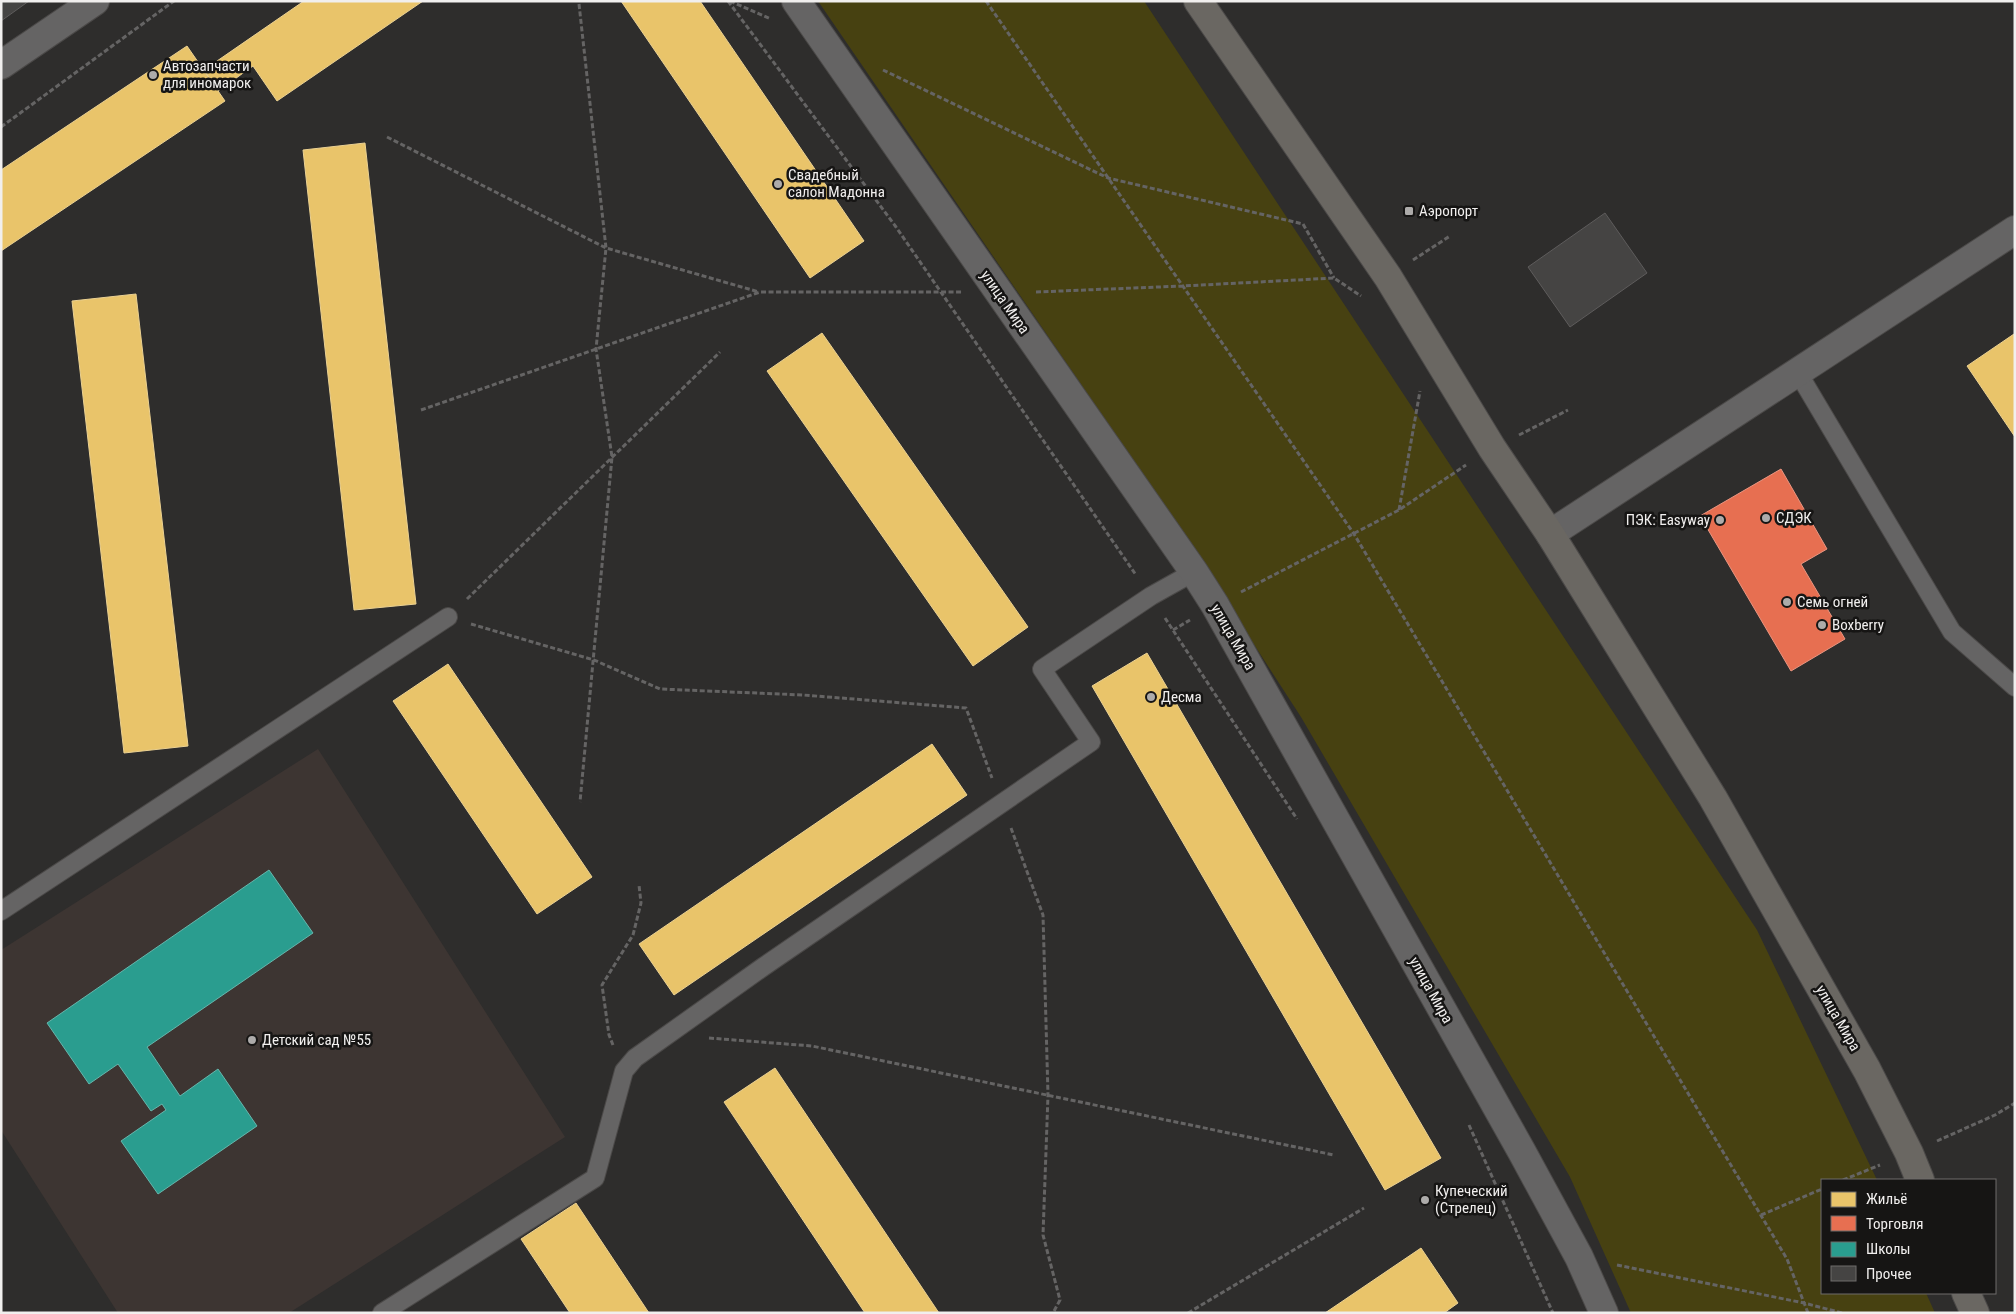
<svg xmlns="http://www.w3.org/2000/svg" width="2016" height="1314" viewBox="0 0 2016 1314" font-family="'Roboto Condensed',sans-serif">
<style>
.built{fill:#3d3532}
.green{fill:#474111}
.homes{fill:#e9c46a;stroke:#ebd192}
.shops{fill:#e76f51;stroke:#ea9580}
.schools{fill:#2a9d8f;stroke:#66b6ac}
.building{fill:#454443;stroke:#5e5c5c}
.lines{fill:none;stroke-linecap:round;stroke-linejoin:round}
.service-casing{stroke:#4b4948;stroke-width:20}
.minor-casing{stroke:#4b4948;stroke-width:30}
.secondary-casing{stroke:#4b4948;stroke-width:30}
.path{stroke:#656464;stroke-width:3;stroke-dasharray:5 2.5;stroke-linecap:butt}
.service{stroke:#656464;stroke-width:18}
.minor{stroke:#656464;stroke-width:28}
.secondary{stroke:#6a6762;stroke-width:28}
.poi-dot{fill:#adabaa;stroke:#161514;stroke-width:2}
.labels{text-anchor:middle;dominant-baseline:central;stroke-width:5;stroke-linejoin:round;paint-order:stroke}
.poi-label{font-size:15px;fill:#f1efee;stroke:#161514;text-anchor:start}
.street-label{font-size:15px;fill:#f1efee;stroke:#161514}
</style>
<rect width="100%" height="100%" fill="#2e2d2c"/>
<path class="built" d="M318,749L565,1137L289,1313H118L1,1130V950Z"/>
<path class="green" d="M818,1H1144L1757,930L1877,1180H1822V1293H1926L1935,1313H1631L1570,1177L1301,717L1157,495Z"/>
<path class="homes" d="M304,1H423L277,101L253,66L218,91L204,70Z
M621,1H700L864,241L810,278Z
M187,46L225,101L1,251V170Z
M365,143L416,604L354,610L303,150Z
M136,294L188,746L124,753L72,301Z
M822,333L1028,627L973,666L767,371Z
M2014,334L2015,335V437L1967,366Z
M1147,653L1441,1158L1385,1190L1092,686Z
M448,664L592,877L537,914L393,701Z
M932,744L967,795L674,995L639,944Z
M775,1068L939,1313H865L724,1102Z
M576,1203L649,1313H570L521,1239Z
M1421,1248L1458,1303L1444,1313H1325Z"/>
<path class="shops" d="M1781,469L1827,549L1801,564L1845,639L1791,671L1700,516Z"/>
<path class="schools" d="M269,870L313,933L147,1047L180,1096L218,1069L257,1126L158,1194L121,1141L166,1110L162,1104L151,1111L118,1064L89,1084L47,1023Z"/>
<path class="building" d="M1,1H29L1,21Z
M1605,213L1647,273L1570,327L1528,267Z"/>
<g class="lines">
<defs>
<path id="service" d="M1797,371L1952,632L2015,687
M1,911L448,617
M382,1313L595,1178L624,1071L635,1058L763,967L1091,742L1042,669L1151,596L1194,572"/>
<path id="minor" d="M796,1L1194,572L1215,605L1522,1152L1579,1257L1604,1313
M1,65L95,1
M1550,534L2015,230"/>
<path id="secondary" d="M1198,1L1388,277L1492,448L1550,534L1713,798L1867,1070L1909,1153L1920,1180
M1966,1293L1975,1313"/>
</defs>
<use href="#service" class="service-casing"/>
<use href="#minor" class="minor-casing"/>
<use href="#secondary" class="secondary-casing"/>
<path class="path" d="M728,1L896,227L1136,575
M730,1L771,19
M986,1L1354,534L1787,1259L1808,1313
M579,4L606,248L596,349L612,457L580,802
M883,70L1108,178L1303,224L1334,278
M1,127L174,1
M387,137L606,248L759,292
M1413,260L1450,236
M1036,292L1183,286L1334,278L1361,296
M421,410L760,292H962
M1519,435L1568,410
M1399,510L1420,391
M1241,592L1399,510L1466,465
M467,599L720,352
M1165,618L1297,819
M471,624L594,660L660,689L803,695L966,708L992,778
M1173,630L1190,620
M1011,828L1043,915L1048,1095L1043,1235L1060,1300L1053,1313
M709,1038L812,1046L1334,1155
M613,1045L609,1035L602,985L633,935L641,903L639,885
M1469,1125L1553,1313
M1937,1141L1995,1115L2015,1103
M1843,1180L1880,1165
M1761,1215L1822,1189
M1617,1265L1804,1303L1842,1313
M1188,1313L1364,1208"/>
<use href="#service" class="service"/>
<use href="#minor" class="minor"/>
<use href="#secondary" class="secondary"/>
</g>
<g class="poi-dot">
<circle cx="153" cy="75" r="5"/>
<circle cx="778" cy="184" r="5"/>
<rect x="1404" y="206" width="10" height="10" rx="2.5"/>
<circle cx="1766" cy="518" r="5"/>
<circle cx="1720" cy="520" r="5"/>
<circle cx="1787" cy="602" r="5"/>
<circle cx="1822" cy="625" r="5"/>
<circle cx="1151" cy="697" r="5"/>
<circle cx="252" cy="1040" r="5"/>
<circle cx="1425" cy="1200" r="5"/>
</g>
<g class="labels">
<g class="poi-label">
<text x="163" y="66">Автозапчасти<tspan x="163" dy="17">для иномарок</tspan></text>
<text x="788" y="175">Свадебный<tspan x="788" dy="17">салон Мадонна</tspan></text>
<text x="1419" y="211">Аэропорт</text>
<text x="1776" y="518">СДЭК</text>
<text x="1710" y="520" text-anchor="end">ПЭК: Easyway</text>
<text x="1797" y="602">Семь огней</text>
<text x="1832" y="625">Boxberry</text>
<text x="1161" y="697">Десма</text>
<text x="262" y="1040">Детский сад №55</text>
<text x="1435" y="1191">Купеческий<tspan x="1435" dy="17">(Стрелец)</tspan></text>
</g>
<g class="street-label">
<text transform="translate(1005 302) rotate(55)">улица Мира</text>
<text transform="translate(1233 637) rotate(60)">улица Мира</text>
<text transform="translate(1431 990) rotate(61)">улица Мира</text>
<text transform="translate(1838 1018) rotate(60)">улица Мира</text>
</g>
</g>
<rect width="2016" height="1314" fill="none" stroke="#f1efee" stroke-width="5"/>
<rect x="1821" y="1179" width="175" height="115" fill="#161514" stroke="#6e6c6b"/>
<rect x="1831" y="1192" width="25" height="15" fill="#e9c46a" stroke="#6e6c6b"/>
<text x="1866" y="1204" font-size="15" fill="#f1efee">Жильё</text>
<rect x="1831" y="1216" width="25" height="15" fill="#e76f51" stroke="#6e6c6b"/>
<text x="1866" y="1229" font-size="15" fill="#f1efee">Торговля</text>
<rect x="1831" y="1242" width="25" height="15" fill="#2a9d8f" stroke="#6e6c6b"/>
<text x="1866" y="1254" font-size="15" fill="#f1efee">Школы</text>
<rect x="1831" y="1266" width="25" height="15" fill="#454443" stroke="#6e6c6b"/>
<text x="1866" y="1279" font-size="15" fill="#f1efee">Прочее</text>
</svg>
